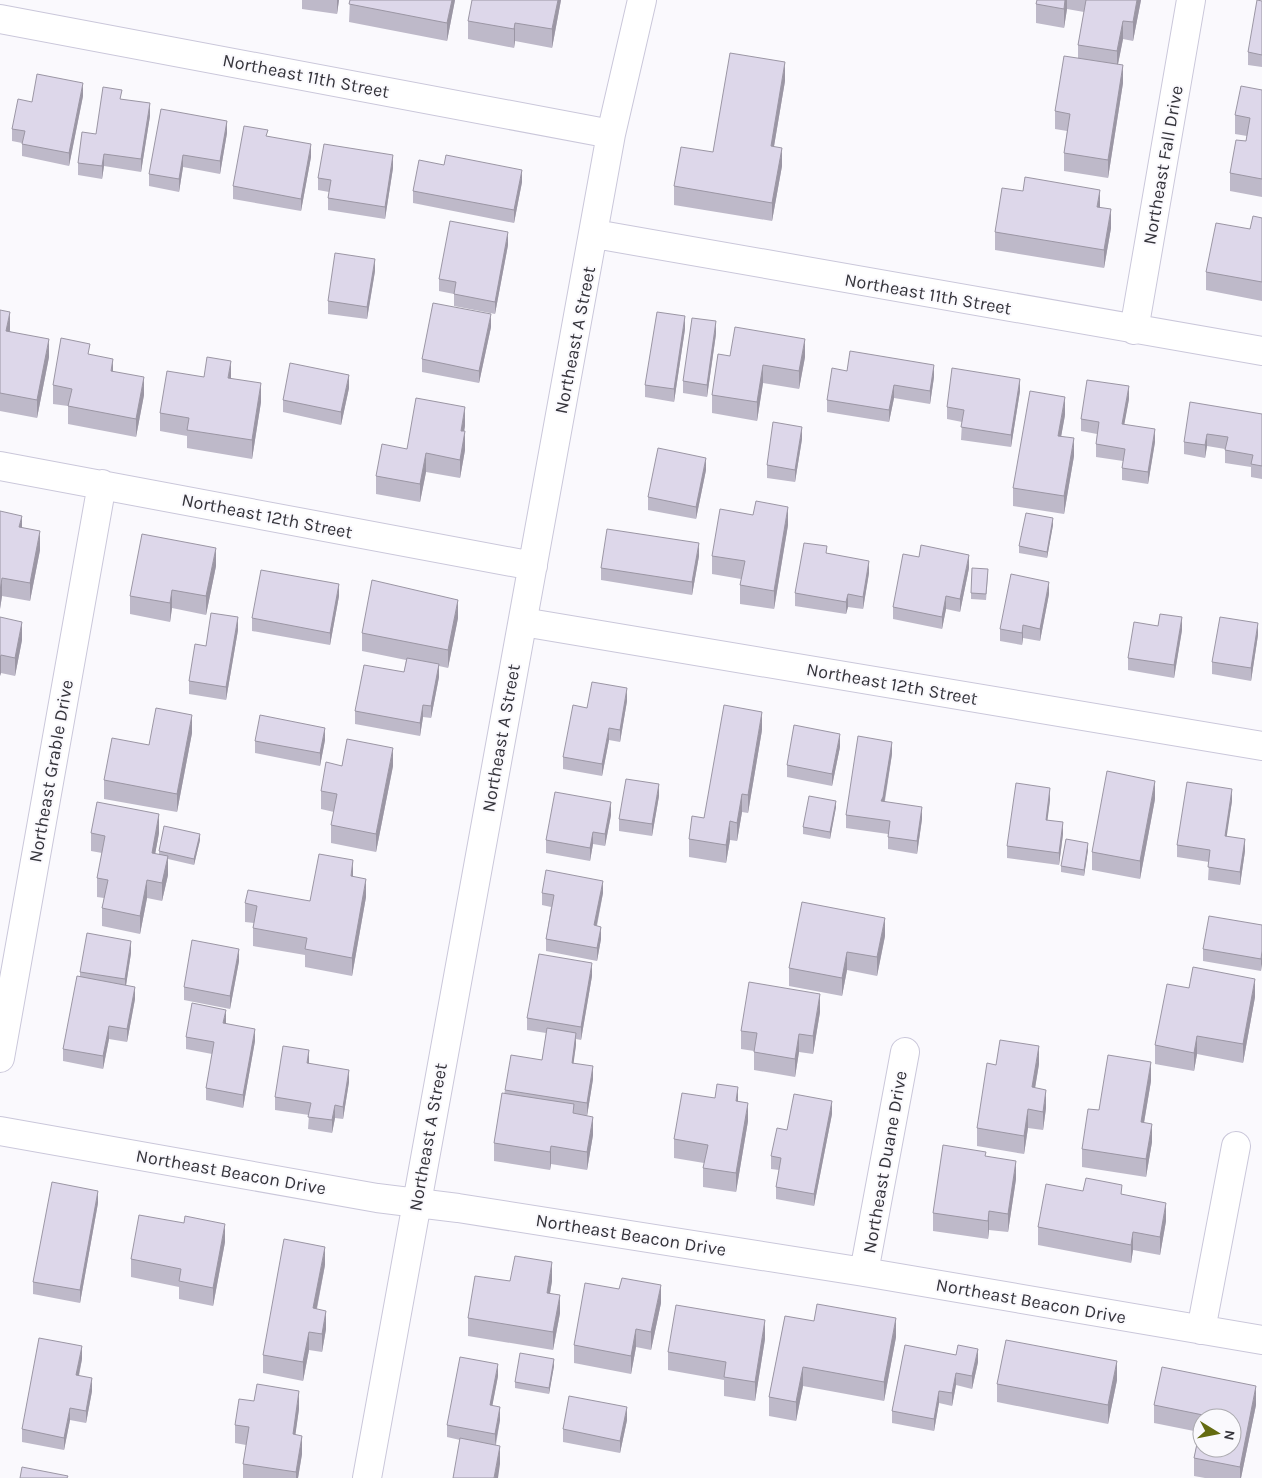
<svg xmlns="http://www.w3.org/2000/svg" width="1262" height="1478" viewBox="0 0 1262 1478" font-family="Karla,sans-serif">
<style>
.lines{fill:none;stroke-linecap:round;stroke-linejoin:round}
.minor-casing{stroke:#cac7da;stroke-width:30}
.minor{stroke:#fff;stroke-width:28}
.wall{fill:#beb9c9}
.shaded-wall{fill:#9b96a4}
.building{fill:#ddd7ea;stroke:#9b96a4;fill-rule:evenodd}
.labels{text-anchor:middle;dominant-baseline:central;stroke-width:4;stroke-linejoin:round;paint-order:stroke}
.street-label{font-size:18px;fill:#35343b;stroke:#faf9fd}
</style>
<rect width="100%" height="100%" fill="#faf9fd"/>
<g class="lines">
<defs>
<path id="minor" d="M0,19L611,134
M595,234L1262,351
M1134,330L1191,0
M0,466L533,566
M523,622L1262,746
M0,1058L102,484
M0,1131L377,1198L458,1208L864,1272L1262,1340
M864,1272L905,1052
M1201,1330L1236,1146
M367,1478L611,134L642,0"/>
</defs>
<use href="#minor" class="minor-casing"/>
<use href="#minor" class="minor"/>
</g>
<path class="wall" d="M302,0H339L337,14L302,9Z
M350,0H455L447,41L349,22Z
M561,0L552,48L515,41L514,48L468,39V21Z
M1037,0H1141L1133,41L1123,39L1118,64L1123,83L1108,178L1064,171V153L1067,131L1055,129V111L1078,58V45L1084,12L1067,9L1064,28L1036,23V4Z
M1262,1V67L1248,65V52Z
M785,81L774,146L782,166L772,221L674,205V186L713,152Z
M1262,90V197L1230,191V173L1246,141L1247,136L1235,134V115Z
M83,96L69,166L22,156V143L12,141V129L32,102Z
M122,99L150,116L141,172L104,166L102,179L78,175V163L96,134Z
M227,121V133L220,174L183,167L179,192L149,186V174Z
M268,136L311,157L301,211L233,199V186Z
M444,165L522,182L514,223L413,203V191Z
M393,168L385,219L328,210V198L329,192L318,190V178Z
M1100,208L1111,228L1104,268L995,250V232Z
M1262,218V301L1206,290V272Z
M508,245L495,314L454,306V294L439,291V279Z
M375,271L367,319L328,314V301Z
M0,310L10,331L49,357L37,418L0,411Z
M491,327L479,383L422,372V359Z
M685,329L674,402L645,397V385Z
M716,334L707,397L683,393V381Z
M90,355L113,371L144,395L136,437L68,424V406L53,404V385Z
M730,356L805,357L799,389L763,383L757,421L712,413V395Z
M847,371L934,377L930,404L894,398L889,422L827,412V400Z
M204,377L231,378L261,402L252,459L187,448V436L160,431V413Z
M349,388L341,425L283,412V400Z
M1020,391L1011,447L961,440L962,422L947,419V407Z
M1129,399L1124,424L1155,442L1148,484L1122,480V468L1123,461L1096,457V444L1097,434L1081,431V419Z
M1262,414V479L1251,477V467L1225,463V449L1207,446L1205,458L1184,454V442Z
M1065,415L1061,436L1074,456L1064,514L1013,506V488Z
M465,426L464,431L465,450L460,478L426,472L420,502L376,494V476L407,449Z
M802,439L795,482L767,478V465Z
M706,470L696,519L648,510V497Z
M0,511L22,528L40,550L30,601L2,596L0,609Z
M753,515L788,525L774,609L740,604V585L741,579L712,574V556Z
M1053,525L1047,558L1019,553V546Z
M827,554L869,573L863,609L848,607L846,614L795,606V593Z
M699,556L692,595L601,580V568Z
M216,566L206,615L172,608L170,622L130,614V596Z
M969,568L960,612L946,609L942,629L893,619V607Z
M988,576L986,600L971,599V593Z
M1049,594L1040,641L1023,638L1022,645L1000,641V629Z
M339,596L330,645L252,631V618Z
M0,617L22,640L15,676L1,673L0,676Z
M458,618L448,668L439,666V677L431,718L423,717L420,736L355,724V711L404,672L406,660L362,651V633Z
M238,630L226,700L189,694V681L206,646Z
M1182,630L1174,678L1128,670V658Z
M1258,635L1251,681L1212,674V662Z
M627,701L620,742L609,740L602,776L563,769V757L587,708Z
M762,730L748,813L742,812L737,841L730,840L726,863L689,857V839L704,818Z
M192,733L177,812L104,799V780L149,745Z
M325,740L320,766L255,753V741Z
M840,747L832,786L787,777V765Z
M892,754L885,801L922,819L917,854L888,849V834L846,828V815Z
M342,766H393L376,852L331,843V825L334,812L321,809V791Z
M659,796L652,836L619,831V819Z
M1155,799L1140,879L1092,870V852Z
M1050,800L1047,820L1063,834L1059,865L1007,858V846Z
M1232,801L1226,836L1245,851L1240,885L1208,880L1209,862L1177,857V845Z
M836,807L830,839L803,834V827Z
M611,815L605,846L593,844L590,861L546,853V840Z
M91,833H159L155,854H159V851L200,840L194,865L168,859V875L162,901L147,898L140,934L102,926V908L104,898L97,897V878L102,853L91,851Z
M1088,850L1084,876L1061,872V866Z
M353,876L366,897L352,976L305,967V955L253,946V928L254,923L245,922V903L310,901Z
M542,893H603L597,926L601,939L597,961L546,951V939L551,907L542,905Z
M1262,925L1261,971L1203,961V949Z
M885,936L877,976L847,970L842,996L789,986V968Z
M131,953L126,985L135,999L127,1042L109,1039L103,1069L63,1061V1049L80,976V972Z
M239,961L230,1009L184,1000V987Z
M592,976L581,1040L576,1039V1045L573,1063L593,1079L587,1116L593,1135L587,1170L551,1164L550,1170L494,1161V1143L505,1090L542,1060L546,1033L527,1030V1018Z
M1189,988L1255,997L1243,1063L1197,1054L1194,1071L1155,1064V1045Z
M820,1012L813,1054L799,1052L795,1077L754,1070V1051L741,1049V1031Z
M226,1023L255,1041L243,1108L206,1100V1088L212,1054L186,1049V1037Z
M309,1063L349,1082L343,1119L335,1118L332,1133L308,1129L309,1115L275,1110V1097Z
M1039,1064L1035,1088L1046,1108L1043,1130L1028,1128L1024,1154L977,1146V1128L996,1065Z
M1151,1081L1144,1123L1152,1142L1146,1177L1082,1167V1149L1099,1110Z
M738,1101L748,1121L736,1192L703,1187V1168L704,1163L674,1158V1139Z
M832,1114L814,1206L776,1199V1187L779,1170L771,1169V1156L787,1130Z
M986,1157L1016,1179L1008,1232L989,1230L988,1239L933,1231V1213Z
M1083,1191L1122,1194L1166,1221L1160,1255L1133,1250L1131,1263L1038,1245V1227Z
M98,1203L80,1303L33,1294V1282Z
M225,1242L213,1306L179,1299V1287L131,1277V1259Z
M325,1265L317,1309L326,1329L322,1352L309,1350L303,1381L263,1373V1355Z
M510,1281H552L550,1293L560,1313L553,1350L468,1336V1318Z
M661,1303L651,1350L636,1347L631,1374L574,1363V1345Z
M785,1316L896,1337L884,1401L803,1386L796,1421L769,1416V1397Z
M765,1339L755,1401L724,1396V1380L668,1370V1352Z
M905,1345L978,1362L972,1389L956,1385L952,1406L939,1403L934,1431L892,1423V1411Z
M82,1359L79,1376L92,1391L86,1423L70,1420L64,1450L22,1442V1429Z
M554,1366L549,1394L515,1388V1382Z
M498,1376L492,1406L500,1420L496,1445L500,1464L460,1440L447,1437V1425Z
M1117,1380L1108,1424L997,1402V1384Z
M1154,1405H1256L1241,1478H1205L1194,1476V1458L1199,1432L1154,1423Z
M299,1409L295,1435L302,1454L298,1478H243V1464L246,1445L235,1443V1425Z
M627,1420L620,1453L563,1442V1429Z"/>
<path class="shaded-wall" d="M337,0H339L337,14Z
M452,0H455L447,41V23Z
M558,0H561L552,48V29Z
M1065,0H1067V9L1064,28V9Z
M1137,0H1141L1133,41V22Z
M1123,21V39L1117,69V51Z
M515,23V41L514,48V29Z
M785,62V81L771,164V146Z
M1123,65V83L1108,178V160Z
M83,83V96L69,166V153Z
M150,103V116L141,172V159Z
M227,121V133L220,174V161Z
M311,144V157L301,211V199Z
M782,148V166L772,221V203Z
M104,154V166L102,179V166Z
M183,155V167L179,192V179Z
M393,155V168L385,219V207Z
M522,170V182L514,223V210Z
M1100,190V209L1097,207Z
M1111,209V228L1104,268V250Z
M508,232V245L495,314V302Z
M375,259V271L367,319V307Z
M10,312V330L6,349V331Z
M491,314V327L479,383V371Z
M685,316V329L674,402V389Z
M716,321V334L707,397V385Z
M49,339V357L37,418V400Z
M805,339V357L799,389V371Z
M113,359V378L111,371Z
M231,361V379L228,378Z
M763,365V383L757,421V402Z
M934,365V377L930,404V391Z
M349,375V388L341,425V412Z
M144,377V395L136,437V419Z
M1020,379V391L1011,447V435Z
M261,383V402L252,459V440Z
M894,385V398L889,422V410Z
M1129,386V399L1122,437V424Z
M1065,397V415L1058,454V436Z
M465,407V426L461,449V431Z
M802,427V439L795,482V470Z
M1155,429V442L1148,484V472Z
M465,431V450L460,478V460Z
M1207,434V446L1205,458V445Z
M1074,438V456L1064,514V496Z
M426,453V472L420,502V484Z
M706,458V470L696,519V507Z
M788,507V525L774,609V591Z
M22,516V534L19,527Z
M1053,518V525L1047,558V552Z
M40,531V550L30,601V583Z
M699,543V556L692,595V582Z
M216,548V566L206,615V596Z
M969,555V568L960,612V599Z
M869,561V573L863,609V597Z
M2,578V596L0,609V591Z
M1049,582V594L1040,641V629Z
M339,584V596L330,645V633Z
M172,590V608L170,622V603Z
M848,594V607L846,614V602Z
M946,596V609L942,629V617Z
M458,600V618L448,668V650Z
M238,617V630L226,700V687Z
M1182,617V630L1174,678V665Z
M22,622V640L15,676V658Z
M1258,623V635L1251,681V668Z
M1023,625V638L1022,645V633Z
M1,655V673L0,676V658Z
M439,664V677L431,718V706Z
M627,688V701L620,742V730Z
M423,705V717L420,736V723Z
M762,712V730L748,813V795Z
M192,715V733L177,812V794Z
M325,728V740L320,766V753Z
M609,728V740L602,776V764Z
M840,734V747L832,786V774Z
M892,742V754L883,810L881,801Z
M393,748V766L376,852V834Z
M1155,781V799L1140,879V861Z
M659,784V796L652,836V824Z
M1050,788V800L1046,832V820Z
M1232,789V801L1225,848V836Z
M742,794V812L737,841V823Z
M836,801V807L830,839V832Z
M611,802V815L605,846V834Z
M922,807V819L917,854V841Z
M159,814V833L152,871V853Z
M730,821V840L726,863V845Z
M1063,822V834L1059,865V853Z
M593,832V844L590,861V848Z
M200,834V840L194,865V859Z
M1245,839V851L1240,885V872Z
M1088,843V850L1084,876V870Z
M168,856V875L162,901V883Z
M353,860V878L351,876Z
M366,879V897L352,976V958Z
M147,880V898L140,934V916Z
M603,881V893L594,938V925Z
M885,918V936L877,976V957Z
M601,927V939L597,961V948Z
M131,941V953L125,992V979Z
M239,949V961L230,1009V996Z
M1262,951V964L1261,971V959Z
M847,952V970L842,996V978Z
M592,963V976L581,1040V1027Z
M1255,979V997L1243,1063V1044Z
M135,987V999L127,1042V1029Z
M820,994V1012L813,1054V1036Z
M226,1010V1023L223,1035V1023Z
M109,1026V1039L103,1069V1056Z
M255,1029V1041L243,1108V1095Z
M576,1033V1045L572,1075V1063Z
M799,1034V1052L795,1077V1059Z
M1197,1036V1054L1194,1071V1053Z
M1039,1046V1064L1032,1106V1087Z
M309,1050V1063L307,1076V1063Z
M1151,1062V1081L1141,1140V1122Z
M593,1066V1079L587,1116V1103Z
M349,1070V1082L343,1119V1107Z
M738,1087V1106L736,1101Z
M1046,1090V1108L1043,1130V1112Z
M832,1101V1114L814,1206V1194Z
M748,1103V1121L736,1192V1173Z
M335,1105V1118L332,1133V1120Z
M1028,1109V1128L1024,1154V1136Z
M593,1117V1135L587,1170V1152Z
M1152,1124V1142L1146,1177V1159Z
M551,1146V1164L550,1170V1152Z
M1016,1161V1179L1008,1232V1214Z
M98,1191V1203L80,1303V1290Z
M1166,1203V1221L1160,1255V1237Z
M989,1211V1230L988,1239V1221Z
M225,1224V1242L213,1306V1288Z
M1133,1232V1250L1131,1263V1245Z
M325,1247V1265L313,1327V1308Z
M552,1262V1281L547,1311V1293Z
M661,1285V1303L651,1350V1332Z
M560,1295V1313L553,1350V1332Z
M326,1311V1329L322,1352V1334Z
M896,1318V1337L884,1401V1382Z
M765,1320V1339L755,1401V1382Z
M636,1329V1347L631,1374V1356Z
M309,1332V1350L303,1381V1362Z
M82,1346V1359L76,1388V1375Z
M978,1349V1362L972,1389V1376Z
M554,1359V1366L549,1394V1388Z
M1117,1361V1380L1108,1424V1405Z
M498,1364V1376L490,1418V1405Z
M803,1367V1386L796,1421V1402Z
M956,1373V1385L952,1406V1393Z
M92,1378V1391L86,1423V1411Z
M1256,1386V1405L1241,1478H1240V1467Z
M299,1391V1409L293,1452V1434Z
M939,1391V1403L934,1431V1419Z
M500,1407V1420L495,1446V1434Z
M627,1407V1420L620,1453V1441Z
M70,1408V1420L64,1450V1438Z
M302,1436V1454L298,1478H296V1472Z
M500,1446V1464L498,1478H494Z"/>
<path class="building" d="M350,0H452L447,23L349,4Z
M472,0H558L552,29L515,23L514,29L468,21Z
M1037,0H1065L1064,9L1036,4Z
M1086,0H1137L1133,22L1123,21L1117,51L1078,45Z
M1257,0L1262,1V55L1248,52Z
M730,53L785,62L771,146L782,148L772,203L674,186L681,147L713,152Z
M1064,56L1123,65L1108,160L1064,153L1070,114L1055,111Z
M37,74L83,83L69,153L22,144L25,131L12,129L18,99L32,102Z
M1241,86L1262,90V179L1230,173L1236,140L1246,141L1250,118L1235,115Z
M103,87L122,90L120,99L150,103L141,159L104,154L102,166L78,163L82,132L96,134Z
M161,109L227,121L220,161L183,155L179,179L149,174Z
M244,126L268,130L266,136L311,144L301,199L233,186Z
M324,144L393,155L385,207L328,198L331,180L318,178Z
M446,155L522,170L514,210L413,191L419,160L444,165Z
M1025,177L1100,190L1097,207L1111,209L1104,250L995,232L1002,188L1023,191Z
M1253,216L1262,218V282L1206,272L1216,223L1250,229Z
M450,221L508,232L495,302L454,294L456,282L439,279Z
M335,253L375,259L367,307L328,301Z
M433,303L491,314L479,371L422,359Z
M0,310L10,312L6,331L49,339L37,400L0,393Z
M657,312L685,316L674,389L645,385Z
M692,318L716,321L707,385L683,381Z
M735,327L805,339L799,371L763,365L757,402L712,395L718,354L730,356Z
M61,338L90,344L88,354L113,359L111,371L144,377L136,419L68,406L72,389L53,385Z
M850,351L934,365L930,391L894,385L889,410L827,400L832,368L847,371Z
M207,357L231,361L228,378L261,383L252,440L187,430L189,418L160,413L167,371L204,377Z
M290,363L349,375L341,412L283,400Z
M952,368L1020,379L1011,435L961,427L964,410L947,407Z
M1087,380L1129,386L1122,424L1155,429L1148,472L1122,468L1125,449L1096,444L1099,422L1081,419Z
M1030,391L1065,397L1058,436L1074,438L1064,496L1013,488Z
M416,398L465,407L461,431H465L460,460L426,453L420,484L376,476L382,444L407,449Z
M1190,402L1262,414V466L1251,464L1253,455L1225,450L1228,437L1207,434L1205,445L1184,442Z
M773,422L802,427L795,470L767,465Z
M658,448L706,458L696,507L648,497Z
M756,501L788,507L774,591L740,585L745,561L712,556L720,509L753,515Z
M0,511L22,516L19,527L40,531L30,583L2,578L0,591Z
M1026,513L1053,518L1047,552L1019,546Z
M607,529L699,543L692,582L601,568Z
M142,534L216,548L206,596L172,590L170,603L130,596Z
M804,543L827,546L826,553L869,561L863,597L848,594L846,602L795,593Z
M921,545L969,555L960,599L946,596L942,617L893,607L903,554L919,557Z
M972,568L988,569L986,594L971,593Z
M261,570L339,584L330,633L252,618Z
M1011,574L1049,582L1040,629L1023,625L1022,633L1000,629Z
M372,580L458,600L448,650L362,633Z
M211,613L238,617L226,687L189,681L195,644L206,646Z
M1160,614L1182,617L1174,665L1128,658L1134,622L1158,626Z
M0,617L22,622L15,658L1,655L0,658Z
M1220,617L1258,623L1251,668L1212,662Z
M407,658L439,664L431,706L423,705L420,723L355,711L364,665L404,672Z
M592,682L627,688L620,730L609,728L602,764L563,757L573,705L587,708Z
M724,705L762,712L748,795L742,794L737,823L730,821L726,845L689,839L692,816L704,818Z
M156,708L192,715L177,794L104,780L112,738L149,745Z
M260,715L325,728L320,753L255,741Z
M794,725L840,734L832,774L787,765Z
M858,736L892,742L883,797L881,801L922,807L917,841L888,837L890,821L846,815Z
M347,739L393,748L376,834L331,825L337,794L321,791L326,762L342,766Z
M1107,771L1155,781L1140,861L1092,852Z
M626,779L659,784L652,824L619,819Z
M1187,782L1232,789L1225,836L1245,839L1240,872L1208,867L1210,850L1177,845Z
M1016,783L1050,788L1046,820L1063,822L1059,853L1007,846Z
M555,792L611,802L605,834L593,832L590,848L546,840Z
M809,796L836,801L830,832L803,827Z
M97,802L159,814L152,853L168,856L162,883L147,880L140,916L102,908L108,880L97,878L105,836L91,833Z
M164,826L200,834L194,859L159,851Z
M1066,839L1088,843L1084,870L1061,866Z
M319,854L353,860L351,876L366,879L352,958L305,949L307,938L253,928L257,906L245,903L248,890L310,901Z
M546,870L603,881L594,925L601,927L597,948L546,939L554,895L542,893Z
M802,902L885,918L877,957L847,952L842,978L789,968Z
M1209,916L1262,925V951L1261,959L1203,949Z
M87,933L131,941L125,979L80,972Z
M192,940L239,949L230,996L184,987Z
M539,954L592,963L581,1027L527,1018Z
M1193,967L1255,979L1243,1044L1197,1036L1194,1053L1155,1045L1167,984L1189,988Z
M77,976L135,987L127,1029L109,1026L103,1056L63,1049Z
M749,982L820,994L813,1036L799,1034L795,1059L754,1052L757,1033L741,1031Z
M192,1003L226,1010L223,1023L255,1029L243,1095L206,1088L214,1042L186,1037Z
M547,1028L576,1033L572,1063L593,1066L587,1103L505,1090L511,1055L542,1060Z
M1000,1040L1039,1046L1032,1087L1046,1090L1043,1112L1028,1109L1024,1136L977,1128L987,1063L996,1065Z
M283,1046L309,1050L307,1063L349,1070L343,1107L335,1105L332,1120L308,1117L311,1103L275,1097Z
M1108,1055L1151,1062L1141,1122L1152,1124L1146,1159L1082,1149L1088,1109L1099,1110Z
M717,1084L738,1087L736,1101L748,1103L736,1173L703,1168L708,1145L674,1139L682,1093L715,1098Z
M502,1093L574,1104L573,1113L593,1117L587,1152L551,1146L550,1152L494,1143Z
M794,1094L832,1101L814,1194L776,1187L781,1158L771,1156L777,1128L787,1130Z
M943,1145L986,1152L985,1156L1016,1161L1008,1214L989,1211L988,1221L933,1213Z
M1086,1178L1122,1185L1121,1194L1166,1203L1160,1237L1133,1232L1131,1245L1038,1227L1046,1184L1083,1191Z
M52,1182L98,1191L80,1290L33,1282Z
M139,1215L184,1223L185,1216L225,1224L213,1288L179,1281L181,1269L131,1259Z
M284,1239L325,1247L313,1308L326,1311L322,1334L309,1332L303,1362L263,1355Z
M515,1256L552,1262L547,1293L560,1295L553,1332L468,1318L475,1276L510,1281Z
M622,1278L661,1285L651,1332L636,1329L631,1356L574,1345L585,1283L619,1289Z
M817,1304L896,1318L884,1382L803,1367L796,1402L769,1397L785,1316L814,1321Z
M676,1305L765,1320L755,1382L724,1377L726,1362L668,1352Z
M39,1338L82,1346L76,1375L92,1378L86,1411L70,1408L64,1438L22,1429Z
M1006,1340L1117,1361L1108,1405L997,1384Z
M905,1345L956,1355L958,1345L978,1349L972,1376L956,1373L952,1393L939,1391L934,1419L892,1411Z
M520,1353L554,1359L549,1388L515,1382Z
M460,1357L498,1364L490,1405L500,1407L495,1434L447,1425Z
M1162,1367L1256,1386L1240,1467L1194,1458L1203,1415L1154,1405ZM1202,1418H1232V1448H1202Z
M257,1384L299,1391L293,1434L302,1436L296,1472L243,1464L249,1427L235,1425L239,1399L254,1401Z
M569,1396L627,1407L620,1441L563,1429Z
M460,1438L500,1446L494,1478H453Z
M22,1467L68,1476L67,1478H20Z"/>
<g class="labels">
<g class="street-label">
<text transform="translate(306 76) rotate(11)">Northeast 11th Street</text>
<text transform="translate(1163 165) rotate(-80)">Northeast Fall Drive</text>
<text transform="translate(928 294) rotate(10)">Northeast 11th Street</text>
<text transform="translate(575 340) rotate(-79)">Northeast A Street</text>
<text transform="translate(267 516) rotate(11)">Northeast 12th Street</text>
<text transform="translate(892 684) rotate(10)">Northeast 12th Street</text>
<text transform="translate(501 738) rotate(-80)">Northeast A Street</text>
<text transform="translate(51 771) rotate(-80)">Northeast Grable Drive</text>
<text transform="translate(428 1137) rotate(-80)">Northeast A Street</text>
<text transform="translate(885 1162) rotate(-80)">Northeast Duane Drive</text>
<text transform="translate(231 1172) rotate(10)">Northeast Beacon Drive</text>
<text transform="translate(631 1235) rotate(9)">Northeast Beacon Drive</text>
<text transform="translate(1031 1301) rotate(10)">Northeast Beacon Drive</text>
</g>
</g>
<g transform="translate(1217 1433) rotate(100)"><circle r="24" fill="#faf9fd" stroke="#abaaaf"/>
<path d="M0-4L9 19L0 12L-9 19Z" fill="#646b11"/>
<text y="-8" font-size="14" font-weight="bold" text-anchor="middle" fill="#35343b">N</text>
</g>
</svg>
